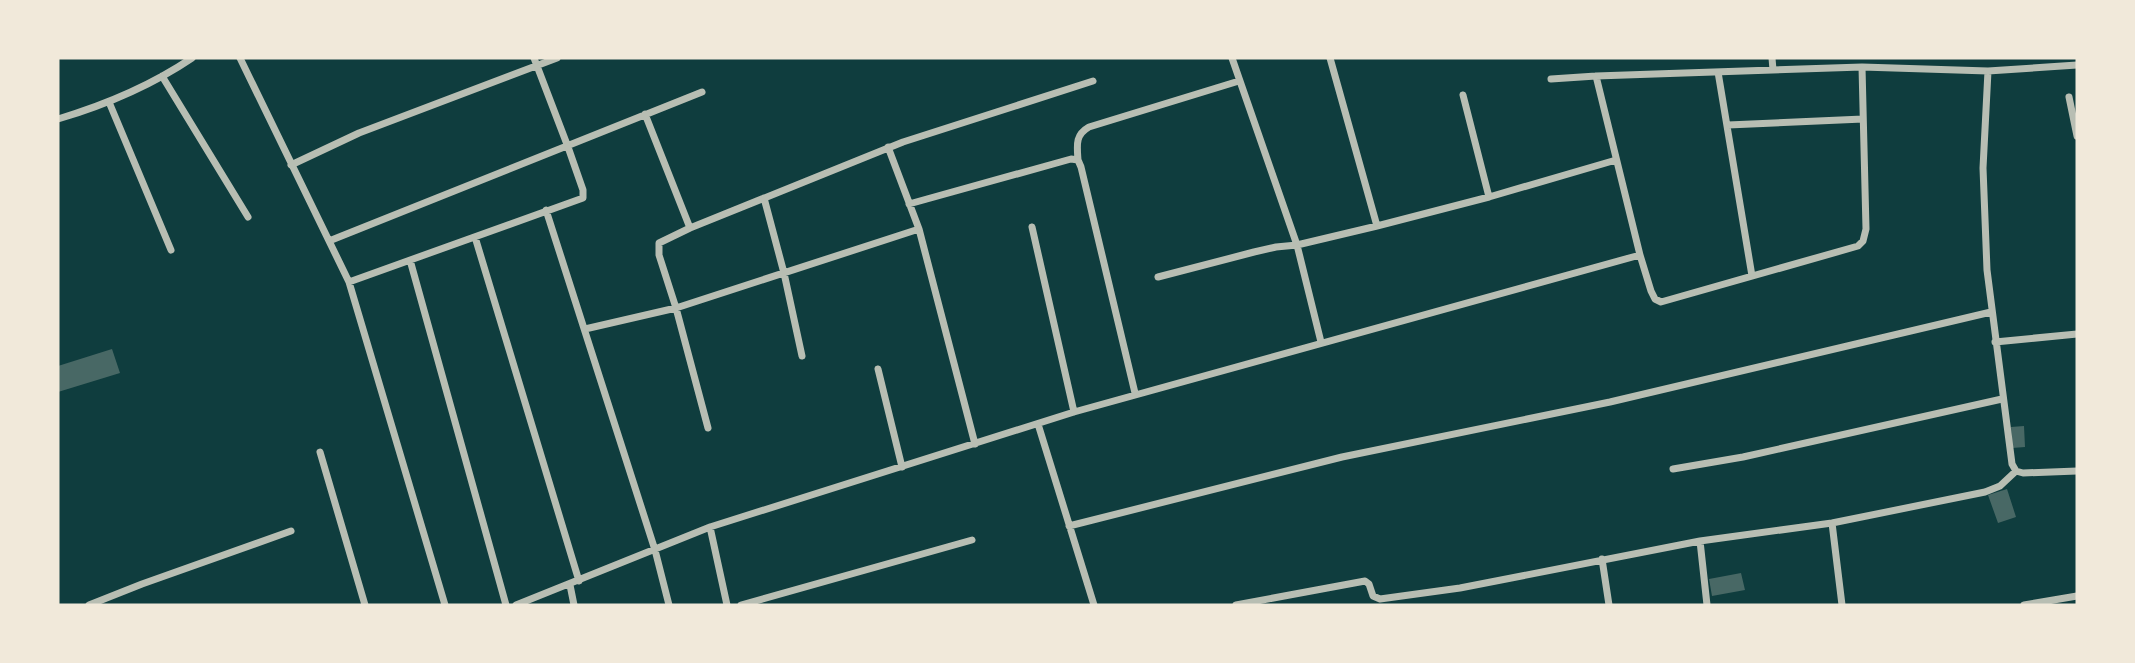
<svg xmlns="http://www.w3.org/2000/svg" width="2135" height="663" viewBox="0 0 2135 663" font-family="'Golos Text',sans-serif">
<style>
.building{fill:#486865}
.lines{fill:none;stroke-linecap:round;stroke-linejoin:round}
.minor{stroke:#b8beb3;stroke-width:7}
</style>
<rect width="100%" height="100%" fill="#0f3d3e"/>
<path class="building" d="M112,349L120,373L58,392V366Z
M2024,426L2025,447L2012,448L2011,427Z
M2007,489L2016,517L1998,523L1988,495Z
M1741,573L1745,590L1712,596L1709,579Z"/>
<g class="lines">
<path class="minor" d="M240,58L349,282L445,605
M1232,58L1297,245L1321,342
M1330,58L1377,226
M1772,58L1773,70
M1988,71L1983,168L1987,270L2012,464L2016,471L2023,473L2077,471
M1718,72L1752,276
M162,76L248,217
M1596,76L1640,255L1651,291L1655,299L1661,302L1858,246L1863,241L1866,229L1862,67
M1551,79L1596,76L1862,67L1988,71L2077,65
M1463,95L1489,197
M2069,97L2077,136
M109,102L171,250
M645,114L690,228
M58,119C105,105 152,85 192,58
M1728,125L1863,119
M888,147L919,229L975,444
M1078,160C1077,145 1075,135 1089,127L1239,81
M291,165L359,133L557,58
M764,198L784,273L802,356
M909,204L1071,159L1078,160L1081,167L1135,393
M546,210L655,550L669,605
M1032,227L1074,412
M475,237L579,581
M329,241L702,92
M410,260L506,605
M1158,277L1254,252L1276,247L1297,245L1377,226L1489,197L1616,160
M349,282L583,198V190L568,147L534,58
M585,329L676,308L919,229
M1995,342L2077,334
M878,369L902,467
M1038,424L1094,605
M708,428L676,308L659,255V243L690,228L903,142L1093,81
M320,452L365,605
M1673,469L1743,457L2002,399
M1832,523L1842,605
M1069,526L1342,457L1610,402L1991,312
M710,527L727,605
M1700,541L1707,605
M1602,559L1609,605
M570,585L574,605
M89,605L142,584L291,531
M516,605L710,527L1074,412L1640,255
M741,605L972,540
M1236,605L1365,581L1369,584L1373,596L1380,599L1460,588L1700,541L1832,523L1985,492L2000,486L2016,471
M2024,605L2077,596"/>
</g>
<rect width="2135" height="663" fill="none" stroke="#f1e9da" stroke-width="119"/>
</svg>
